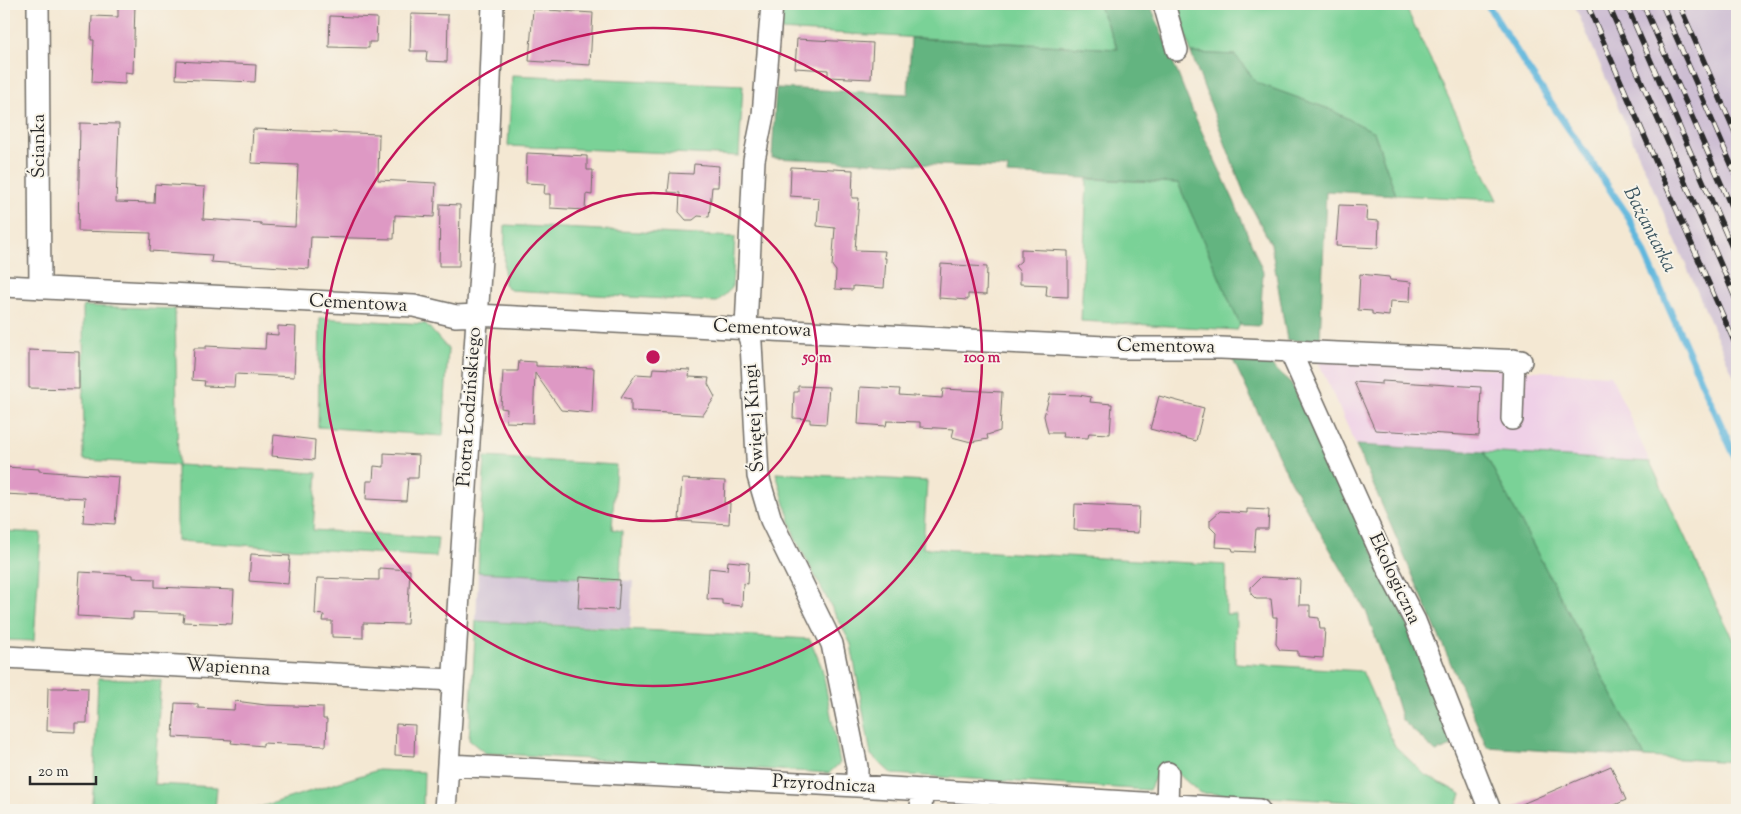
<svg xmlns="http://www.w3.org/2000/svg" width="1741" height="814" viewBox="0 0 1741 814" font-family="'Sorts Mill Goudy',serif">
<style>
.built{fill:#efd0e7}
.industrial{fill:#cdbed3}
.green{fill:#7ad297;stroke:#527e61}
.forest{fill:#63b480;stroke:#477056}
.lines{fill:none;stroke-linecap:round;stroke-linejoin:round}
.stream{stroke:#60b7dd;stroke-width:7}
.building{fill:#de99c4}
.minor-casing{stroke:#716d66;stroke-width:24}
.minor{stroke:#fff;stroke-width:21}
.rail-casing{stroke:#2b2b2b;stroke-width:5.5}
.rail{stroke:#f7f3e8;stroke-width:4;stroke-dasharray:11;stroke-linecap:butt}
.ring{fill:none;stroke:#c2185b;stroke-width:2.5}
.labels{text-anchor:middle;dominant-baseline:central;stroke-width:4;stroke-linejoin:round;paint-order:stroke}
.street-label{font-size:19px;fill:#2b2b2b;stroke:#f7f3e8}
.water-label{font-size:20px;font-style:italic;fill:#3b5560;stroke:#f7f3e8}
.centre{fill:#c2185b;stroke:#f7f3e8;stroke-width:2.5}
.ring-label{font-size:15px;text-anchor:middle;font-weight:bold;fill:#c2185b;stroke:#f7f3e8;stroke-width:4;stroke-linejoin:round;paint-order:stroke}
</style>
<rect width="100%" height="100%" fill="#f7f3e8"/>
<filter id="ink" filterUnits="userSpaceOnUse"><feTurbulence type="fractalNoise" baseFrequency=".02" numOctaves="2"/><feDisplacementMap in="SourceGraphic" scale="10" xChannelSelector="R" yChannelSelector="G"/><feConvolveMatrix kernelMatrix="1 2 1 2 8 2 1 2 1" color-interpolation-filters="sRGB"/></filter>
<filter id="wash" filterUnits="userSpaceOnUse"><feTurbulence type="fractalNoise" baseFrequency=".0096" numOctaves="4" result="noise"/><feDisplacementMap in="SourceGraphic" scale="20" xChannelSelector="R" yChannelSelector="G"/><feGaussianBlur stdDeviation="1.12" result="paint"/><feColorMatrix in="noise" values="0 0 0 0 0 0 0 0 0 0 0 0 0 0 0 0 0 1.4 0 .05"/><feComposite in="paint" operator="in"/></filter>
<g filter="url(#wash)">
<rect width="100%" height="100%" fill="#f4e8d3"/>
<path class="built" d="M1317,359L1611,375L1650,462L1356,445Z"/>
<path class="industrial" d="M1574,4H1737V382L1731,370Z
M478,572L633,581L630,628L476,621Z"/>
<path class="green" d="M781,4H1098L1118,49L779,30Z
M1177,4H1407L1408,12L1497,200L1396,195L1374,132L1329,109L1257,83L1235,55L1191,53Z
M512,75L743,85L739,156L508,146Z
M1087,179L1178,183L1240,325L1237,330L1081,321Z
M505,225L735,237L732,288L717,302L510,290L504,284Z
M83,306L175,309L178,465L317,473L313,530L438,538L436,557L177,541V465L84,460Z
M320,318L426,324L448,349L443,436L318,427Z
M1484,452L1650,462L1737,649V762L1645,757Z
M485,457L616,465L612,529L622,531L620,580L478,572Z
M776,473L927,481L923,548L1226,565V614H1236L1235,663L1362,671L1395,746L1424,774L1461,794L1456,808L1200,793L1177,773L1158,772L1149,790L892,774L871,755L851,644L795,538Z
M4,531L41,533L34,641L4,640Z
M476,621L810,639L822,668L840,763L829,773L485,753L469,740Z
M98,678L161,680L154,784L217,787L215,810H91L94,783Z
M378,770L424,772L423,810H251Z"/>
<path class="forest" d="M1098,4H1150L1195,117L1234,201L1263,272L1260,326L1240,325L1178,183L1007,174L1008,168L772,158L776,88L908,94L911,38L1118,49Z
M1191,53L1235,55L1257,83L1329,109L1374,132L1396,195L1326,191L1320,342L1287,340L1271,244L1244,193Z
M1232,358H1263L1291,383L1351,506L1425,661L1452,746L1436,752L1402,720L1383,658L1366,611L1291,482Z
M1356,445L1484,452L1645,757L1487,747Z"/>
<g class="lines">
<path class="stream" d="M1487,4L1528,69L1628,216L1737,461"/>
</g>
<g id="blocks">
<path class="building" d="M118,4H135L133,73L125,72V84L92,82L94,40H91L92,16L118,17Z
M533,9L593,13L590,65L529,61Z
M411,14L448,15L447,62L426,61L427,51H410Z
M330,16L377,18L376,42H369V48L329,47Z
M797,39L873,43L871,79L828,77V70L795,68Z
M177,61L256,65L255,82L176,79Z
M80,123L119,124L116,202L154,203L155,184L205,187L203,219L261,223V225L295,227L298,165L251,163L253,129L379,134L378,180L436,183L434,217L395,215L394,239L311,237L309,269L211,262L212,255L150,251L151,233L78,231Z
M527,153L587,156V170H593L592,195L586,194L585,210L550,208V194H544L545,184L526,183Z
M694,164L719,166L718,187H712L709,217L698,216L693,220H686L679,212L680,193L668,192L670,173L693,174Z
M791,167L853,170L852,198H859L855,250L885,251L884,258H886L884,288L853,286V290L835,289L836,271L832,266L835,228L817,226L819,198L790,196Z
M440,204L460,205L459,266H439Z
M1339,205L1367,206L1366,220L1379,221L1378,248L1336,246Z
M1021,249L1068,251V297L1046,296L1047,285L1020,284V272L1015,266L1021,261Z
M941,264L987,267L986,295L968,294V300L939,298Z
M1360,274L1389,277L1390,280L1411,282L1410,302L1390,301L1389,316L1372,314V311L1358,310Z
M278,326L296,327L294,377L235,374L234,387L204,386L205,381L192,380L194,348H206V346L265,349L266,334L278,335Z
M29,350L79,352V389L29,388Z
M519,361L536,362V366L594,368L592,413L561,410L535,373L533,423L506,422L507,409L501,408L503,371H518Z
M653,368L690,370L689,377L709,378L708,384L715,397L703,415L631,411V399L621,397L636,374L652,375Z
M1382,381L1481,387L1479,436L1375,430L1354,382L1382,384Z
M798,386L829,387L826,424L810,423V419L793,418L794,392H798Z
M860,387L900,389L899,395L942,398L943,389L1002,392L1000,431L987,435L988,439L971,442L952,437L954,429L920,427V422L887,421L886,426L858,424Z
M1050,394L1079,395L1091,397L1090,402L1112,404L1110,434L1089,433L1088,438L1062,437L1063,433H1048L1044,416Z
M1159,396L1204,408L1196,441L1150,429Z
M274,435L315,440L314,460L272,456Z
M384,453L419,455L418,478H408L406,501L366,499L367,481H373L374,466L384,467Z
M4,467L39,469V471L119,477L115,524L83,522L85,498L4,494Z
M682,479L725,481L724,503H730L729,524L679,521Z
M1075,504L1139,507L1138,533L1074,530Z
M1247,509L1269,510L1268,529H1256L1254,552L1233,551L1232,548L1215,547L1216,533L1210,527V520L1220,511L1247,513Z
M251,554L290,556L288,584L249,581Z
M728,561L749,563L748,584L743,583L742,606L722,604V600L707,599L709,568L727,570Z
M379,568L410,570L407,624L363,623V638L332,637V621H323L324,615L315,614L317,578L379,580Z
M80,572L133,575V578L155,579V587L234,590L232,624L183,622L184,614L133,612V619L77,616Z
M580,577L620,580L618,610L578,608Z
M1261,577L1300,579L1299,605H1310V617L1319,618L1320,629H1325L1323,658L1298,656V651L1280,650L1276,644L1277,617H1273L1271,599H1256L1251,594V587Z
M63,687L88,688L87,723H75V732L47,731L48,688H63Z
M235,701L266,705L323,707V719H327L326,746L263,743V746L231,743L232,740L173,737L175,703L198,704V708L234,710Z
M396,724L415,725L414,756L395,755Z
M1611,766L1626,800L1604,810H1508Z"/>
</g>
</g>
<g filter="url(#ink)">
<use href="#blocks" fill-opacity="0" stroke="#716d66" stroke-width="1"/>
<g class="lines">
<defs>
<path id="minor" d="M38,4L40,288
M772,4L763,115L754,160L746,328L751,343L758,476L771,520L832,644L857,767V786
M1164,4L1177,50
M4,286L414,306L456,316L476,315L1125,348H1221L1521,361
M1290,351L1388,569L1415,621L1490,810
M1512,419L1514,360
M4,657L453,680
M448,765L857,786L1259,810
M1167,805L1168,773
M445,810L486,181L493,4
M921,810L922,791"/>
</defs>
<use href="#minor" class="minor-casing"/>
<use href="#minor" class="minor"/>
<defs>
<path id="rail" d="M1587,4L1737,348
M1608,4L1737,302
M1626,4L1737,259
M1643,4L1737,220
M1662,4L1737,178
M1679,4L1737,137
M1737,4V5"/>
</defs>
<use href="#rail" class="rail-casing"/>
<use href="#rail" class="rail"/>
</g>
</g>
<g class="ring">
<circle cx="653" cy="357" r="164"/>
<circle cx="653" cy="357" r="329"/>
</g>
<g class="labels">
<g class="street-label">
<text transform="translate(39 146) rotate(-90)">Ścianka</text>
<text transform="translate(358 304) rotate(3)">Cementowa</text>
<text transform="translate(762 329) rotate(3)">Cementowa</text>
<text transform="translate(1166 347) rotate(1)">Cementowa</text>
<text transform="translate(470 407) rotate(-86)">Piotra Łodzińskiego</text>
<text transform="translate(755 418) rotate(-94)">Świętej Kingi</text>
<text transform="translate(1394 579) rotate(65)">Ekologiczna</text>
<text transform="translate(228 668) rotate(3)">Wapienna</text>
<text transform="translate(824 785) rotate(3)">Przyrodnicza</text>
</g>
<g class="water-label">
<text transform="translate(1649 230) rotate(63)">Bażantarka</text>
</g>
</g>
<circle cx="653" cy="357" r="8" class="centre"/>
<g class="ring-label">
<text x="817" y="362">50 m</text>
<text x="982" y="362">100 m</text>
</g>
<rect width="1741" height="814" fill="none" stroke="#f7f3e8" stroke-width="20"/>
<path d="M30 776v8h66v-8" fill="none" stroke="#2b2b2b" stroke-width="2.5"/>
<text x="38" y="776" font-size="15" fill="#2b2b2b" stroke="#f7f3e8" stroke-width="4" paint-order="stroke">20 m</text>
</svg>
